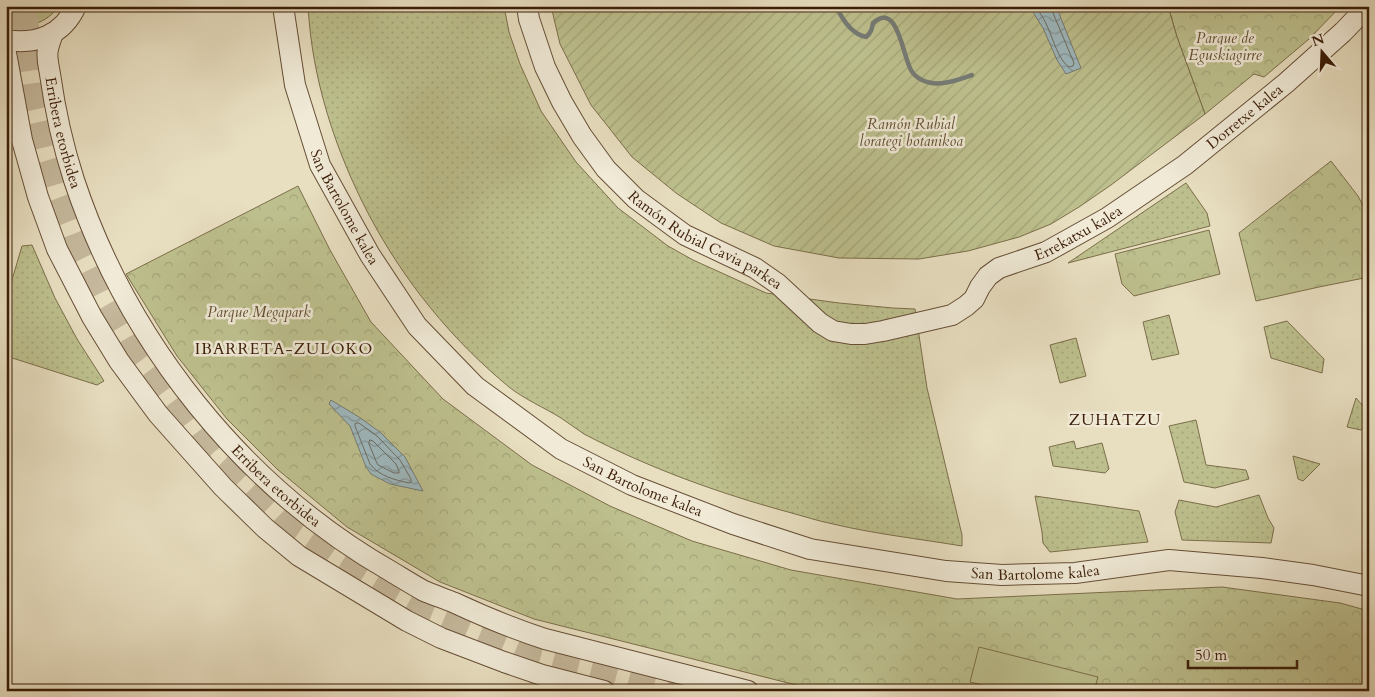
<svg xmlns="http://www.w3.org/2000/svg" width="1375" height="697" viewBox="0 0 1375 697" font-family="Cardo,serif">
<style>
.grass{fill:url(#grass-dots);stroke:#7c6e4a}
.park{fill:url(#park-crowns);stroke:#7c6e4a}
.garden{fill:url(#garden-furrows);stroke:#7c6e4a}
.pitch{fill:#bdc08e;stroke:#7c6e4a}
.water{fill:url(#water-waves);stroke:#767b75}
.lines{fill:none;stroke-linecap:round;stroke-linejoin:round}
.shore{stroke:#6c6b63;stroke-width:1}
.stream{stroke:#767b75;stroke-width:4.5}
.major-tunnel{stroke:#c5b89c;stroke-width:26;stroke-dasharray:26 13;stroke-linecap:butt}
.minor-casing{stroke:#664e36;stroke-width:22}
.minor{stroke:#f0ead7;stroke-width:20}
.labels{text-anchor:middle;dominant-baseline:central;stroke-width:5;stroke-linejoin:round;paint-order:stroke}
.park-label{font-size:15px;font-style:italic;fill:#624e30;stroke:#f0ead7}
.street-label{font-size:15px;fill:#3b1d07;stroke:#f0ead7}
.neighbourhood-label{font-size:16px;letter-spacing:1px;fill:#3b1d07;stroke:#f0ead7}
</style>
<defs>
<pattern id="grass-dots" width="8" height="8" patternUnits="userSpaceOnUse" patternTransform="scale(1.25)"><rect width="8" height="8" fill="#bdc08e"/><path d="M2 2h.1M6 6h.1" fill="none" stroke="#a3a579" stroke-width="1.8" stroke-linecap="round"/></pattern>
<pattern id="park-crowns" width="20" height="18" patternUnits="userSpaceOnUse" patternTransform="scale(1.25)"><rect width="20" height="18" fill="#bdc08e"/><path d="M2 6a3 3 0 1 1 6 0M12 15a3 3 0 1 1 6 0" fill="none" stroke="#a3a579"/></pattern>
<pattern id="garden-furrows" width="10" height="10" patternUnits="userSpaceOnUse" patternTransform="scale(1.25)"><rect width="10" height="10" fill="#bdc08e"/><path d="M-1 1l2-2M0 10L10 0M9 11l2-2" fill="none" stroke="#a3a579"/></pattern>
<pattern id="water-waves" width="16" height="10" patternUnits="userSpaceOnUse" patternTransform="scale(1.25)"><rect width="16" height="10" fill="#9eb9bf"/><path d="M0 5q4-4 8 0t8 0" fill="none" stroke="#829699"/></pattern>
</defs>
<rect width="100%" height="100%" fill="#e8dfc1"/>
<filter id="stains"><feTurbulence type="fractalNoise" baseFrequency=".004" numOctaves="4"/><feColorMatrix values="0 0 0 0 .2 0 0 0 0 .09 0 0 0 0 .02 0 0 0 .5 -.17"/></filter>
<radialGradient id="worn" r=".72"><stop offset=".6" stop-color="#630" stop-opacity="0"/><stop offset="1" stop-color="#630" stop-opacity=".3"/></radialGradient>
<path class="grass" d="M6,6H59C46,24 27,29 6,24Z
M308,6H504L509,32L520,64L541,111L576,162L618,208L668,246L693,260L766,293L839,303L893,308L915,309L927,388L962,535V546C920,539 875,534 833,524C818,521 803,516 788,512C718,493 649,468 584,434C576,429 569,423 561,418C545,408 524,399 509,387C451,339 404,281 369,215C335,150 312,79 308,6Z
M1186,183L1207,213L1210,226L1068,263Z
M32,245L55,298L77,339L104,381L97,385L6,356V300L22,246Z
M1169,315L1179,354L1152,360L1143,322Z
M1287,321L1324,359L1322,373L1271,358L1264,327Z
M1076,338L1086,376L1060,383L1050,345Z
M1356,398L1369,413V423L1361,430L1347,427Z
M1196,420L1206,465L1246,470L1249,479L1215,488L1184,482L1169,426Z
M1074,441L1076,449L1102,443L1109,469L1105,473L1053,466L1049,447Z
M1293,456L1320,464L1303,481L1298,479Z
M1259,495L1268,518L1274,528L1271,543L1182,540L1175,512L1179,500L1216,507Z
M1035,496L1139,511L1148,542L1050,552L1043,543L1042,532Z"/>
<path class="park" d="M1168,6H1341L1309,39L1264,77L1254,74L1205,114L1177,37Z
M1331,161L1358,196L1369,217V277L1319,287L1256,301L1239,233Z
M298,186L330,250L371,322L443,399L532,465L610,506L692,541L791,570L957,599L1222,587L1340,603L1369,611V691H820L534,619L440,582L347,527L277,469L227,419L177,356L126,274Z
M1209,230L1220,274L1134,296L1122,284L1115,254Z"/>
<path class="garden" d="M551,6H1168L1177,37L1205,114L1111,185L1079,207L1051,224L1019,237L968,251L919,259L839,258L774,246L721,223L676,193L632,157L591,105L560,44Z"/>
<path class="pitch" d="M979,647L1098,677L1094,691H1007L970,682Z"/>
<path class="water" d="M1029,6H1056L1081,68L1066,74L1057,60L1043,28Z
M331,400L359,417L380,432L405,457L423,491L390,484L371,474L366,467L350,426L329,404Z"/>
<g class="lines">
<path class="shore" d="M1035,6C1040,13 1045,20 1048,28C1053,39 1059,61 1069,67L1073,66L1074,63L1053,13L1051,6
M356,423H359L377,436L400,460L411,479V482L409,483C395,480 379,476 370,464L355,426Z
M370,440L373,441L396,464L399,471V473H394L378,465L376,461L369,444Z"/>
<path class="stream" d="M836,6C842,19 851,34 866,37C871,33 872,29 873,23C898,0 903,58 911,70C913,74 918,78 922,80C938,88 957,80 972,75"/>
<path class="major-tunnel" d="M23,6L37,108L47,150L61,196L80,244L106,296L134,344L214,452L286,522L339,559L381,585L431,613L528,654L673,691"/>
<defs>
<g id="minor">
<path id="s1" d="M283,6L295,85L320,165L370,255L417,326L475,386L561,449L632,485L733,524L810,549L946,571L1002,575L1075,573L1169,560L1262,568L1313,575L1369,586"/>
<path id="s2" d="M527,6L529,19L545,67L562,102L582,136L606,169L636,199L685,235L755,268L778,284L820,323L833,331L851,334H865L883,331L952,315L966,306L974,299L980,287L988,276L999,268L1046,252L1107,218L1185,165L1286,83L1343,32L1368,6"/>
<path id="s3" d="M53,33C51,39 49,44 48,49C46,57 49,67 50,74C55,110 63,146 74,180C128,343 243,487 392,572C402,578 413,585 424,591C434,595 445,599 455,603C485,617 514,629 545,639L748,691"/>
<path d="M6,40C36,45 63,35 76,6"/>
<path d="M6,53L22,140L38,197L57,249L92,317L119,361L158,414L223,487L265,528L299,556L407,621L441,638L504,662L542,675L604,691"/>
</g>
</defs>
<use href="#minor" class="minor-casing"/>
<use href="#minor" class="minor"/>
</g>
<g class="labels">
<g class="park-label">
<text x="1225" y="38">Parque de<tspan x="1225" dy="17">Eguskiagirre</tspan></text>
<text x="911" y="124">Ramón Rubial<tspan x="911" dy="17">lorategi botanikoa</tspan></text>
<text x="259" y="312">Parque Megapark</text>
</g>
<g class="street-label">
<text stroke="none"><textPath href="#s2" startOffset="944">Dorretxe kalea</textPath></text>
<text stroke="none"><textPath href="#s3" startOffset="102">Erribera etorbidea</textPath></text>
<text stroke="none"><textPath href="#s1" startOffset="212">San Bartolome kalea</textPath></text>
<text stroke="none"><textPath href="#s2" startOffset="740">Errekatxu kalea</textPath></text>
<text stroke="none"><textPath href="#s2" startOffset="306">Ramón Rubial Cavia parkea</textPath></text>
<text stroke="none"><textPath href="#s3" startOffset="522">Erribera etorbidea</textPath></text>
<text stroke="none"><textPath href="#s1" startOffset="632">San Bartolome kalea</textPath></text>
<text stroke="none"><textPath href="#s1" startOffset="1038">San Bartolome kalea</textPath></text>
</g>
<g class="neighbourhood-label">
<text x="284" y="349">IBARRETA-ZULOKO</text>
<text x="1115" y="420">ZUHATZU</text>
</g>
</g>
<rect width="1375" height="697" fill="none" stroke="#e8dfc1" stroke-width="25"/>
<rect x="8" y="8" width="1360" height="682" fill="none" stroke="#3b1d07" stroke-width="2.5"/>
<rect x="12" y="12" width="1350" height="672" fill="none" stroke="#3b1d07"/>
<g transform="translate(1322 52) rotate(341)" stroke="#f0ead7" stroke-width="4" paint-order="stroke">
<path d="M0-4L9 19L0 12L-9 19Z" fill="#3b1d07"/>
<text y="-8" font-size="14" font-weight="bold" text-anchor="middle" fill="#3b1d07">N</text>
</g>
<path d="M1188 660v8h109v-8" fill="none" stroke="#3b1d07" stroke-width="2.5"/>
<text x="1195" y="660" font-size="15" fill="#3b1d07" stroke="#f0ead7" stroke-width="4" paint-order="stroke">50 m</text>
<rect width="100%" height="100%" filter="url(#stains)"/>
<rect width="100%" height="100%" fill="url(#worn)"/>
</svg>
